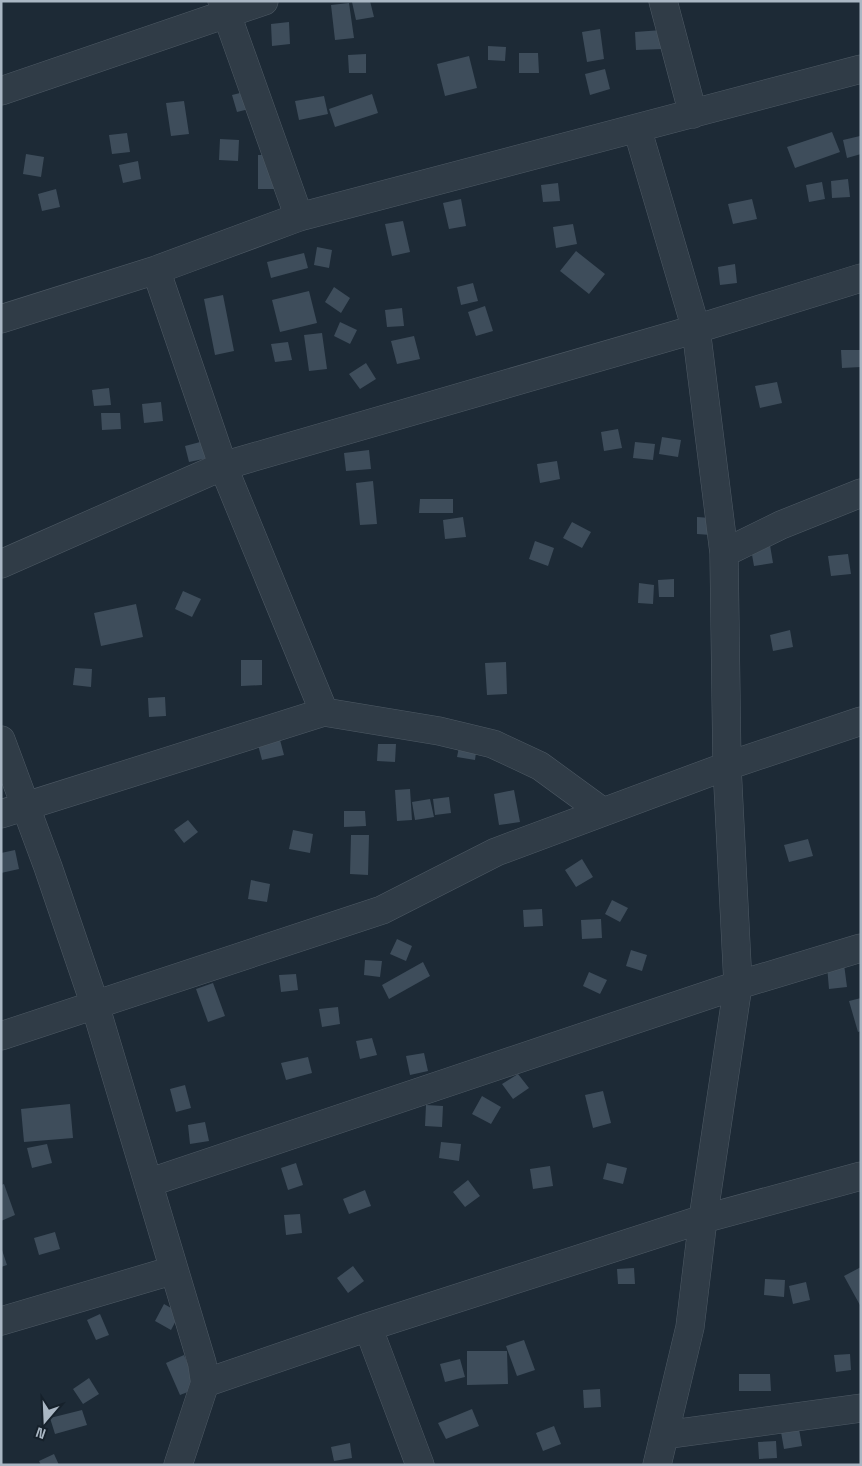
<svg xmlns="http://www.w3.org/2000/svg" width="862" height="1466" viewBox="0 0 862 1466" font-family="'Space Grotesk',sans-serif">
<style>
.building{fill:#3e4d5b}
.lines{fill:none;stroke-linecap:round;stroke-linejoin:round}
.minor-casing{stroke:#4e5a65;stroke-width:29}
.minor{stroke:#303c47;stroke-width:28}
</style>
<rect width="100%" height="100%" fill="#1d2a36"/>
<path class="building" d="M370,1L374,17L356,20L352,2Z
M349,3L354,38L335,40L331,5Z
M289,22L290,44L272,46L271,24Z
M600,29L604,59L587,62L582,32Z
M662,30L663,49L636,50L635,32Z
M488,46L506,47L505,61L488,60Z
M519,53H538L539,73H519Z
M366,54V73H349L348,55Z
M469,56L477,88L445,96L437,64Z
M605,69L610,89L590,95L585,74Z
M252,90L257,107L237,112L232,95Z
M372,94L378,113L335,127L329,109Z
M324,96L328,114L299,120L295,101Z
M184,101L189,134L171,136L166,103Z
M832,132L840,152L795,168L787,147Z
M127,133L130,152L112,154L109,135Z
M860,136L861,154L847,158L843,140Z
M220,139L239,140L238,161L219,160Z
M26,154L44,157L41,177L23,174Z
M258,155H277V189H258Z
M138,161L141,179L123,183L119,165Z
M848,179L850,197L832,198L831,181Z
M822,182L825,199L809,202L806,185Z
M558,183L560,201L543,202L541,185Z
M56,189L60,207L42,211L38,194Z
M461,199L466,226L449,229L443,203Z
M752,199L757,219L733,224L728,204Z
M403,221L410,252L392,256L385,224Z
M573,224L577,244L556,248L553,227Z
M317,247L332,250L329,268L314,265Z
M576,251L605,274L589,294L560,271Z
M304,253L308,268L271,278L267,262Z
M735,264L737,283L720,285L718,267Z
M473,283L478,301L461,305L457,287Z
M334,287L350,298L341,313L325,302Z
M309,291L317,323L280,332L272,300Z
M223,295L234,351L215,355L204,299Z
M485,306L493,331L476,336L468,312Z
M402,308L404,326L387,327L385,310Z
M340,322L357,330L350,344L334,336Z
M322,333L327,369L309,371L304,335Z
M414,336L420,359L397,364L391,341Z
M288,342L292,360L275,362L271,344Z
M841,350H860L861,367L842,368Z
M366,363L376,379L360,389L349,374Z
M777,382L782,403L760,408L755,386Z
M109,388L111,405L94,406L92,390Z
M161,402L163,421L144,423L142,404Z
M101,413H120L121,429L102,430Z
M618,429L622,448L604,451L601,432Z
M662,437L681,440L678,457L659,454Z
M204,441L208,458L189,462L185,446Z
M635,442L655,444L653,460L633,458Z
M369,450L371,469L346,471L344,453Z
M557,461L560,479L540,483L537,464Z
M373,481L377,524L360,525L356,483Z
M420,499H453V513H419Z
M463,517L466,537L445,539L443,520Z
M697,517L711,518V535L697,534Z
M572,522L591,532L582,548L563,538Z
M535,541L554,548L548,566L529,559Z
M770,545L773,563L754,566L751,549Z
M848,554L851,574L831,576L828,556Z
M674,579V597H659L658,580Z
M639,583L654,585L653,604L638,603Z
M183,591L201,599L192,617L175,609Z
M136,604L143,637L101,646L94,613Z
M790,630L793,647L773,651L770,635Z
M241,660H262V685L241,686Z
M506,662L507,694L487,695L485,663Z
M75,668L92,669L91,687L73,685Z
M165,697L166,716L149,717L148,698Z
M279,736L284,755L262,760L257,741Z
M460,742L477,745L475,760L457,757Z
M378,744H396L395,762L377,761Z
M410,789L412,820L397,821L395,790Z
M514,790L520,822L499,825L494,794Z
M449,797L451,813L435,815L433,799Z
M430,799L434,817L415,820L412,802Z
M344,811H365L366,826L344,827Z
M188,820L198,832L184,843L174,830Z
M293,830L313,834L310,853L289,849Z
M351,835H369L368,875L350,874Z
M808,839L813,856L789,862L784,845Z
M15,850L19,869L1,873V853Z
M582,859L593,877L576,887L565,870Z
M251,880L270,884L267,902L248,899Z
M612,900L628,908L620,922L605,914Z
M542,909L543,926L524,927L523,910Z
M601,919L602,938L582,939L581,920Z
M397,939L412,946L406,961L390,954Z
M631,950L647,955L642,971L626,966Z
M365,960L382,961L380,977L364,975Z
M423,962L430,976L389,999L382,985Z
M844,964L847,987L829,989L827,966Z
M589,972L607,980L600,994L583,986Z
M296,974L298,990L281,992L279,975Z
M213,983L225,1016L208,1022L196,989Z
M861,998V1031L858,1032L849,1001Z
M338,1007L340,1024L322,1027L319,1009Z
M372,1038L377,1055L360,1059L356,1041Z
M424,1053L428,1071L410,1075L406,1056Z
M308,1057L312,1073L286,1080L281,1063Z
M518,1074L529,1088L513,1099L502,1084Z
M185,1085L191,1108L176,1112L170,1089Z
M603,1091L611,1123L593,1128L585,1095Z
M482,1096L501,1107L491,1124L472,1114Z
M70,1104L73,1138L24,1142L21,1109Z
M426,1105L443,1106L442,1127L425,1126Z
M205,1122L209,1141L190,1144L188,1125Z
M441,1142L461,1144L459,1161L439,1158Z
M47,1144L52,1163L32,1168L27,1148Z
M296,1163L303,1185L288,1190L281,1168Z
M607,1163L627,1168L623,1184L603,1179Z
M550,1166L553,1186L533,1189L530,1169Z
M468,1180L480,1196L465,1207L453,1192Z
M4,1184L15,1215L1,1221V1185Z
M365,1190L371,1206L349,1214L343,1199Z
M300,1214L302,1233L286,1235L284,1215Z
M55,1232L60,1249L39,1255L34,1238Z
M1,1247L7,1265L1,1267Z
M353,1266L364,1281L348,1293L337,1278Z
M861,1267V1307L844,1276Z
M634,1268L635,1284H618L617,1269Z
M765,1279L785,1280L784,1297L764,1295Z
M806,1282L810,1300L793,1304L789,1286Z
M164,1304L180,1313L171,1330L155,1321Z
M100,1314L109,1335L96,1340L87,1320Z
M524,1340L535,1370L517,1376L506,1346Z
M467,1351H507L508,1384L467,1385Z
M850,1354L851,1370L836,1372L834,1355Z
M184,1355L198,1388L180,1395L166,1363Z
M460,1359L465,1377L445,1382L440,1364Z
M739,1374H770L771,1391H739Z
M89,1378L99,1394L83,1404L73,1389Z
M600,1389L601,1407L584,1408L583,1390Z
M472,1409L479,1426L446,1439L438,1423Z
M82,1410L87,1425L55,1434L50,1418Z
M554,1426L561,1444L543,1451L536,1433Z
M799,1429L802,1446L784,1449L781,1432Z
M776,1441L777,1458L759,1459L758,1442Z
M350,1443L352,1458L334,1461L331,1447Z
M54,1454L59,1465H41L39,1461Z"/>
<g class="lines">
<defs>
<path id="minor" d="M222,1L299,217
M663,1L693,114
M1,91L264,1
M637,128L696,329L724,553L727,766L738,985L703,1219L690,1327L657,1465
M156,270L223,466L324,712
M1,319L156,270L299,217L861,69
M724,553L781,525L861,493
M1,564L223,466L696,329L861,278
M1,740L48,867L95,1005L202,1363L205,1383L178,1465
M1,814L324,712L439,731L493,744L540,766L603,812
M1,1036L382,910L496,852L727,766L861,721
M148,1183L738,985L861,948
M1,1321L174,1270
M368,1327L420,1465
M205,1383L368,1327L703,1219L861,1176
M664,1435L861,1408"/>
</defs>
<use href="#minor" class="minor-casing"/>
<use href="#minor" class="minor"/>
</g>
<rect width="862" height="1466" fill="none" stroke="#aab7c4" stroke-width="5"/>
<g transform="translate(45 1421) rotate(199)" stroke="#16212b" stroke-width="4" paint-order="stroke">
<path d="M0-4L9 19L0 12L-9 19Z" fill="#aab7c4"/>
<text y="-8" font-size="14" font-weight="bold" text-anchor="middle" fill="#aab7c4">N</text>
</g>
</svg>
